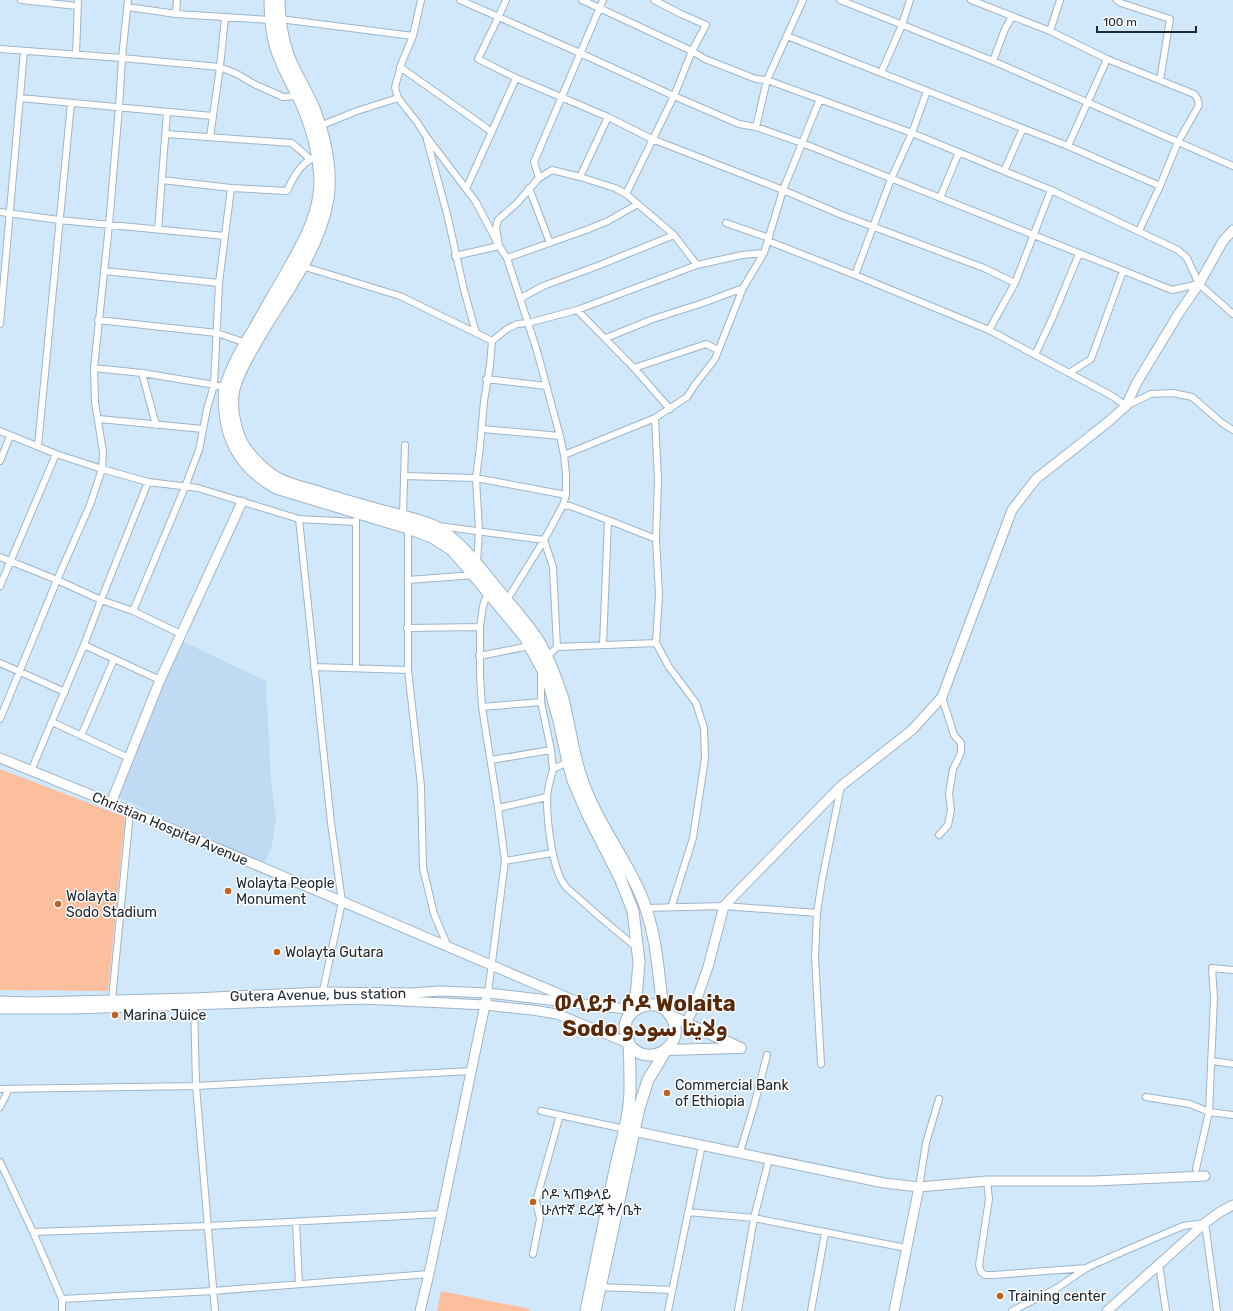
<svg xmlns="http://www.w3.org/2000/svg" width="1233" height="1311" viewBox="0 0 1233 1311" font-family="Rubik,'Noto Naskh Arabic','Noto Sans Ethiopic',sans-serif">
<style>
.built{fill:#bfdbf4}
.green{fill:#fbbf9e}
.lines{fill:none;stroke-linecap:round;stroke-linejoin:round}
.street-casing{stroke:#9fb4c7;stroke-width:8}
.secondary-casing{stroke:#9fb4c7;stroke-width:11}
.primary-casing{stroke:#9fb4c7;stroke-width:12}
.highway-casing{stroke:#9fb4c7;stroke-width:13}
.street{stroke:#fff;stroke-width:6}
.secondary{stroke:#fff;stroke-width:9}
.primary{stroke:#fff;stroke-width:10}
.highway{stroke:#fff;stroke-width:11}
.poi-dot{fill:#c1611d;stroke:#fff;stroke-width:1.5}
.labels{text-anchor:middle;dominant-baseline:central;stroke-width:3;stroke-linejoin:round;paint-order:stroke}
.street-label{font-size:14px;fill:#212930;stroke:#fff}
.poi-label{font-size:14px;fill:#212930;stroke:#fff;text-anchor:start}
.town-label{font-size:22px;font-weight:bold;fill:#582a0a;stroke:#fff}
</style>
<rect width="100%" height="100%" fill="#d1e8fb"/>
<path class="built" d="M182,641L266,681L271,781L276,820L272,845L264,865L117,797L158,692Z"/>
<path class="green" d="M0,769L125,817L108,991L0,990Z
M441,1291L530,1309L529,1311H437Z"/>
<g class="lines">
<defs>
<path id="street" d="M21,0L77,6
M421,0L413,36L402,62L395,87L398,98L417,122L426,136L476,202L499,246L455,256
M460,0L580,53L674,96L739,124L756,127L802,143L1172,290L1199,284
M506,0L498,18L478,59L516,78L608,117L652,139L783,190L842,215L984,268L1015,283
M582,0L692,51L705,59L756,79L767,80L912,133L1004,171L1051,190L1178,250L1187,258L1199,284L1233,314
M840,0L993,61L1233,166
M971,0L1050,31L1107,59L1194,94L1197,98L1199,105L1178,142L1160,186L1139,231
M1117,0L1121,3L1170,19L1160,80
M128,7L176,14L270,20L280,19L413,36
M176,14L177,0
M1050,31L1060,0
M787,36L1068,146L1160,186
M0,49L122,58L220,67L225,17
M76,55L78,0
M993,61L1005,29L1012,17
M400,67L492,132
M881,73L902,25L910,0
M20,98L212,116
M320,126L357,111L398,98
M756,127L767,80L803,0
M166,134L292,143L309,158
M210,137L220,67L237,74L254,84L283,97L298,96
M427,140L447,214L464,290L476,333L492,341
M1068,146L1107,59
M1004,171L1023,128
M580,177L608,117
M539,178L534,162L603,0
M162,180L231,188
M529,188L550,243
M466,189L516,78
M626,194L674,96L692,51L706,25L681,14L654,0
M940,198L959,152
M0,212L59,220L225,236
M726,223L769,238
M158,230L167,112
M768,241L855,275L989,330L1112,396L1126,406L1151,394L1173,393L1192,397L1222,423L1233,430
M507,258L586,230L608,221L638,204
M302,266L400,296L478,334
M104,271L219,283
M855,275L891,179L912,133L927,91
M521,298L543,286L600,265L674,235
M577,310L634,368L670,409
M98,320L217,333L246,343
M0,324L24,51
M989,330L1015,283L1051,190
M606,338L653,319L703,303L743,288
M1035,355L1052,319L1079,254
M94,368L142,373L227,387
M634,368L706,344L718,350
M142,373L156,425
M1069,373L1091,359L1123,271
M486,379L546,386
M99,419L203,429
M482,429L560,436
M0,431L56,454L102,469L148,482L198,488L299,519L356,522
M38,446L71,103
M564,455L655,418
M0,461L10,436
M404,476L476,478L566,495
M563,505L570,506L608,520L656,539
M403,516L405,445
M299,519L331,823L342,902L322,995
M408,526V670L421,786L423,868L434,914L448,947
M439,526L544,540L553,567L557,647
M0,557L57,580L101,600L133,611L181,634
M477,563L479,531L476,478L480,447L484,401L490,365L492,341L507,329L517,324L528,323L577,310L697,265
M408,580L475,575
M0,586L56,454
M507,600L544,540L563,505L566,495V474L564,455L560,436L537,351L507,258L499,246L496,228L498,220L517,203L539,178L552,170L580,177L615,188L626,194L674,235L697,265L742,255L764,253
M133,611L185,487L199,450L207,409L214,385L219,283L231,188L287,191C293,177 302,160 317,157
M407,628L480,627
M84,645L160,680
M603,645L608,520
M479,656L530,646
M547,657L557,647L656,643
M0,663L65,692
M314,667L408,670
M356,668V520
M541,671V702L551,750L553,769
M482,707L541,702
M0,719L57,580L90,505L102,469L103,452L95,402L94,368L109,225L119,107L122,58L128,0
M52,722L129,758
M81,736L114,659
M491,760L551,750
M570,761L553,769C551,778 547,789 547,799C547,820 552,873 567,888L601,918L637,948
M31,771L84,645L101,600L148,482
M498,808L547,797
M939,835L948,825L951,810L949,794L953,769L961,753V743L954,735L942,697
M505,861L552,853
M645,908L724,906L817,913
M671,908L693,838L705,758L704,728L696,703L669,667L656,643L659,594L656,539L658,480L655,418L687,397L694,386L715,359L743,288L764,253L783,190L820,99
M488,993L505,861L498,808L482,707L480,675V627L483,606L488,591
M112,1000L130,812
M194,1001L196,1086L215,1311
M1212,1061L1233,1064
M821,1064L815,957L817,913L822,880L841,786
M0,1089L196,1086L472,1071
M1146,1097L1190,1104L1209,1112L1233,1115
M0,1107L9,1089
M541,1111L625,1129
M740,1152L754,1106L767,1055
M0,1162L33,1232L62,1299V1311
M1196,1169L1209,1112L1214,998L1212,968L1233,970
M987,1181L989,1199L979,1265L981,1272L985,1275H993L1087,1268
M919,1187L926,1143L939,1099
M688,1212L754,1218L906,1248
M296,1222L299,1284
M33,1232L208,1226L441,1214
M533,1254L540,1219L536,1201L560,1115
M1159,1264L1166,1311
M600,1287L672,1290
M62,1299L213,1291L429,1274
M668,1311L702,1145
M738,1311L754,1218L769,1159
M811,1311L825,1233
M1012,1311L1057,1288L1088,1267L1129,1249L1183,1226L1205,1223L1217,1311"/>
<path id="secondary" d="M0,758L111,803L573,1000
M111,803L160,680L242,502
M0,1001L33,1002L194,998L322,992L412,993L440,991L488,993L635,1010
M0,1009H72L362,999L485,1005L532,1010L557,1014L628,1043
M686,1023L694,1007L708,967L724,906L841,786L912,730L942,697L1012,510L1036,479L1108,422L1126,406L1136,384L1179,313L1199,284L1223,241L1233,230
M633,1131L884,1183L919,1187L987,1181H1094L1205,1176
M420,1311L429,1274L486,1000
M894,1311L919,1187
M1107,1311L1205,1223L1220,1212L1233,1205"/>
<path id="primary" d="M670,1015L686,1023L741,1048
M666,1050L738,1048"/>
<path id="highway" d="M270,0C270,16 271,32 276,48C281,64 289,79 297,94C310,121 319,151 320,181C320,212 305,240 290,266C278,288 265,309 253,331C242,348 232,366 226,385C223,393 224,403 225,412C228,447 246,471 276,488L408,528L432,537L451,549L468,568L525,637L548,680L559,721L568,762L573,780L587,813L620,878L633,911L639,962L635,1010
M279,0C279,18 282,37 288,55C295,74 307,91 315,111C326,140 334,177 326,208C315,257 280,300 255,344C247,358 238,373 234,389C230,405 235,429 242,443C251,458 267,474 283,481C292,485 302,487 312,490C340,499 367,507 395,514C409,518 424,521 436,527C460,541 476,563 493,584C508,603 526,621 539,642C549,659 557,680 563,699C571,731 574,764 588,795C602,829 625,859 640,893C655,927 658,965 662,1002L664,1008
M586,1311C596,1262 606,1214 616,1165C622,1140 630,1114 630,1088C630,1074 630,1060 629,1045C628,1035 622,1030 627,1019C636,1003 660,999 670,1015C690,1044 648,1072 628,1043
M595,1311L639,1108L648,1080L666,1050"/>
</defs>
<use href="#street" class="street-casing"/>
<use href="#secondary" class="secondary-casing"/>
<use href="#primary" class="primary-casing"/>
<use href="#highway" class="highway-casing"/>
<use href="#street" class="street"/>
<use href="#secondary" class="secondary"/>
<use href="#primary" class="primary"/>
<use href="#highway" class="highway"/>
</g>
<g class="poi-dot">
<circle cx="228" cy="891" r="4"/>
<circle cx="58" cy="904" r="4"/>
<circle cx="277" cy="952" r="4"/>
<circle cx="115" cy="1015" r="4"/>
<circle cx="667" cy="1093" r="4"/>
<circle cx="533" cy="1202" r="4"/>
<circle cx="1000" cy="1296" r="4"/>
</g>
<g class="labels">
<g class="street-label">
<text transform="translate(170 829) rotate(23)">Christian Hospital Avenue</text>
<text transform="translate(318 995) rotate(-1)">Gutera Avenue, bus station</text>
</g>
<g class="poi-label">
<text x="236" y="883">Wolayta People<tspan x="236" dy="16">Monument</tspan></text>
<text x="66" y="896">Wolayta<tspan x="66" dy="16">Sodo Stadium</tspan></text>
<text x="285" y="952">Wolayta Gutara</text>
<text x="123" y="1015">Marina Juice</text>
<text x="675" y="1085">Commercial Bank<tspan x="675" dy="16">of Ethiopia</tspan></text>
<text x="541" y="1194">ሶዶ ኣጠቃላይ<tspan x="541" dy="16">ሁለተኛ ደረጃ ት/ቤት</tspan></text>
<text x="1008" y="1296">Training center</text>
</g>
<g class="town-label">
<text x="645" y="1003">ወላይታ ሶዶ Wolaita<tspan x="645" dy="25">Sodo ولايتا سودو</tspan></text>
</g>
</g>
<path d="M1097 26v6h99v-6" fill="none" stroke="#212930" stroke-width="2"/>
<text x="1103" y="26" font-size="12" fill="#212930" stroke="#ffffff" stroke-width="3" paint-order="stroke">100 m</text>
</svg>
